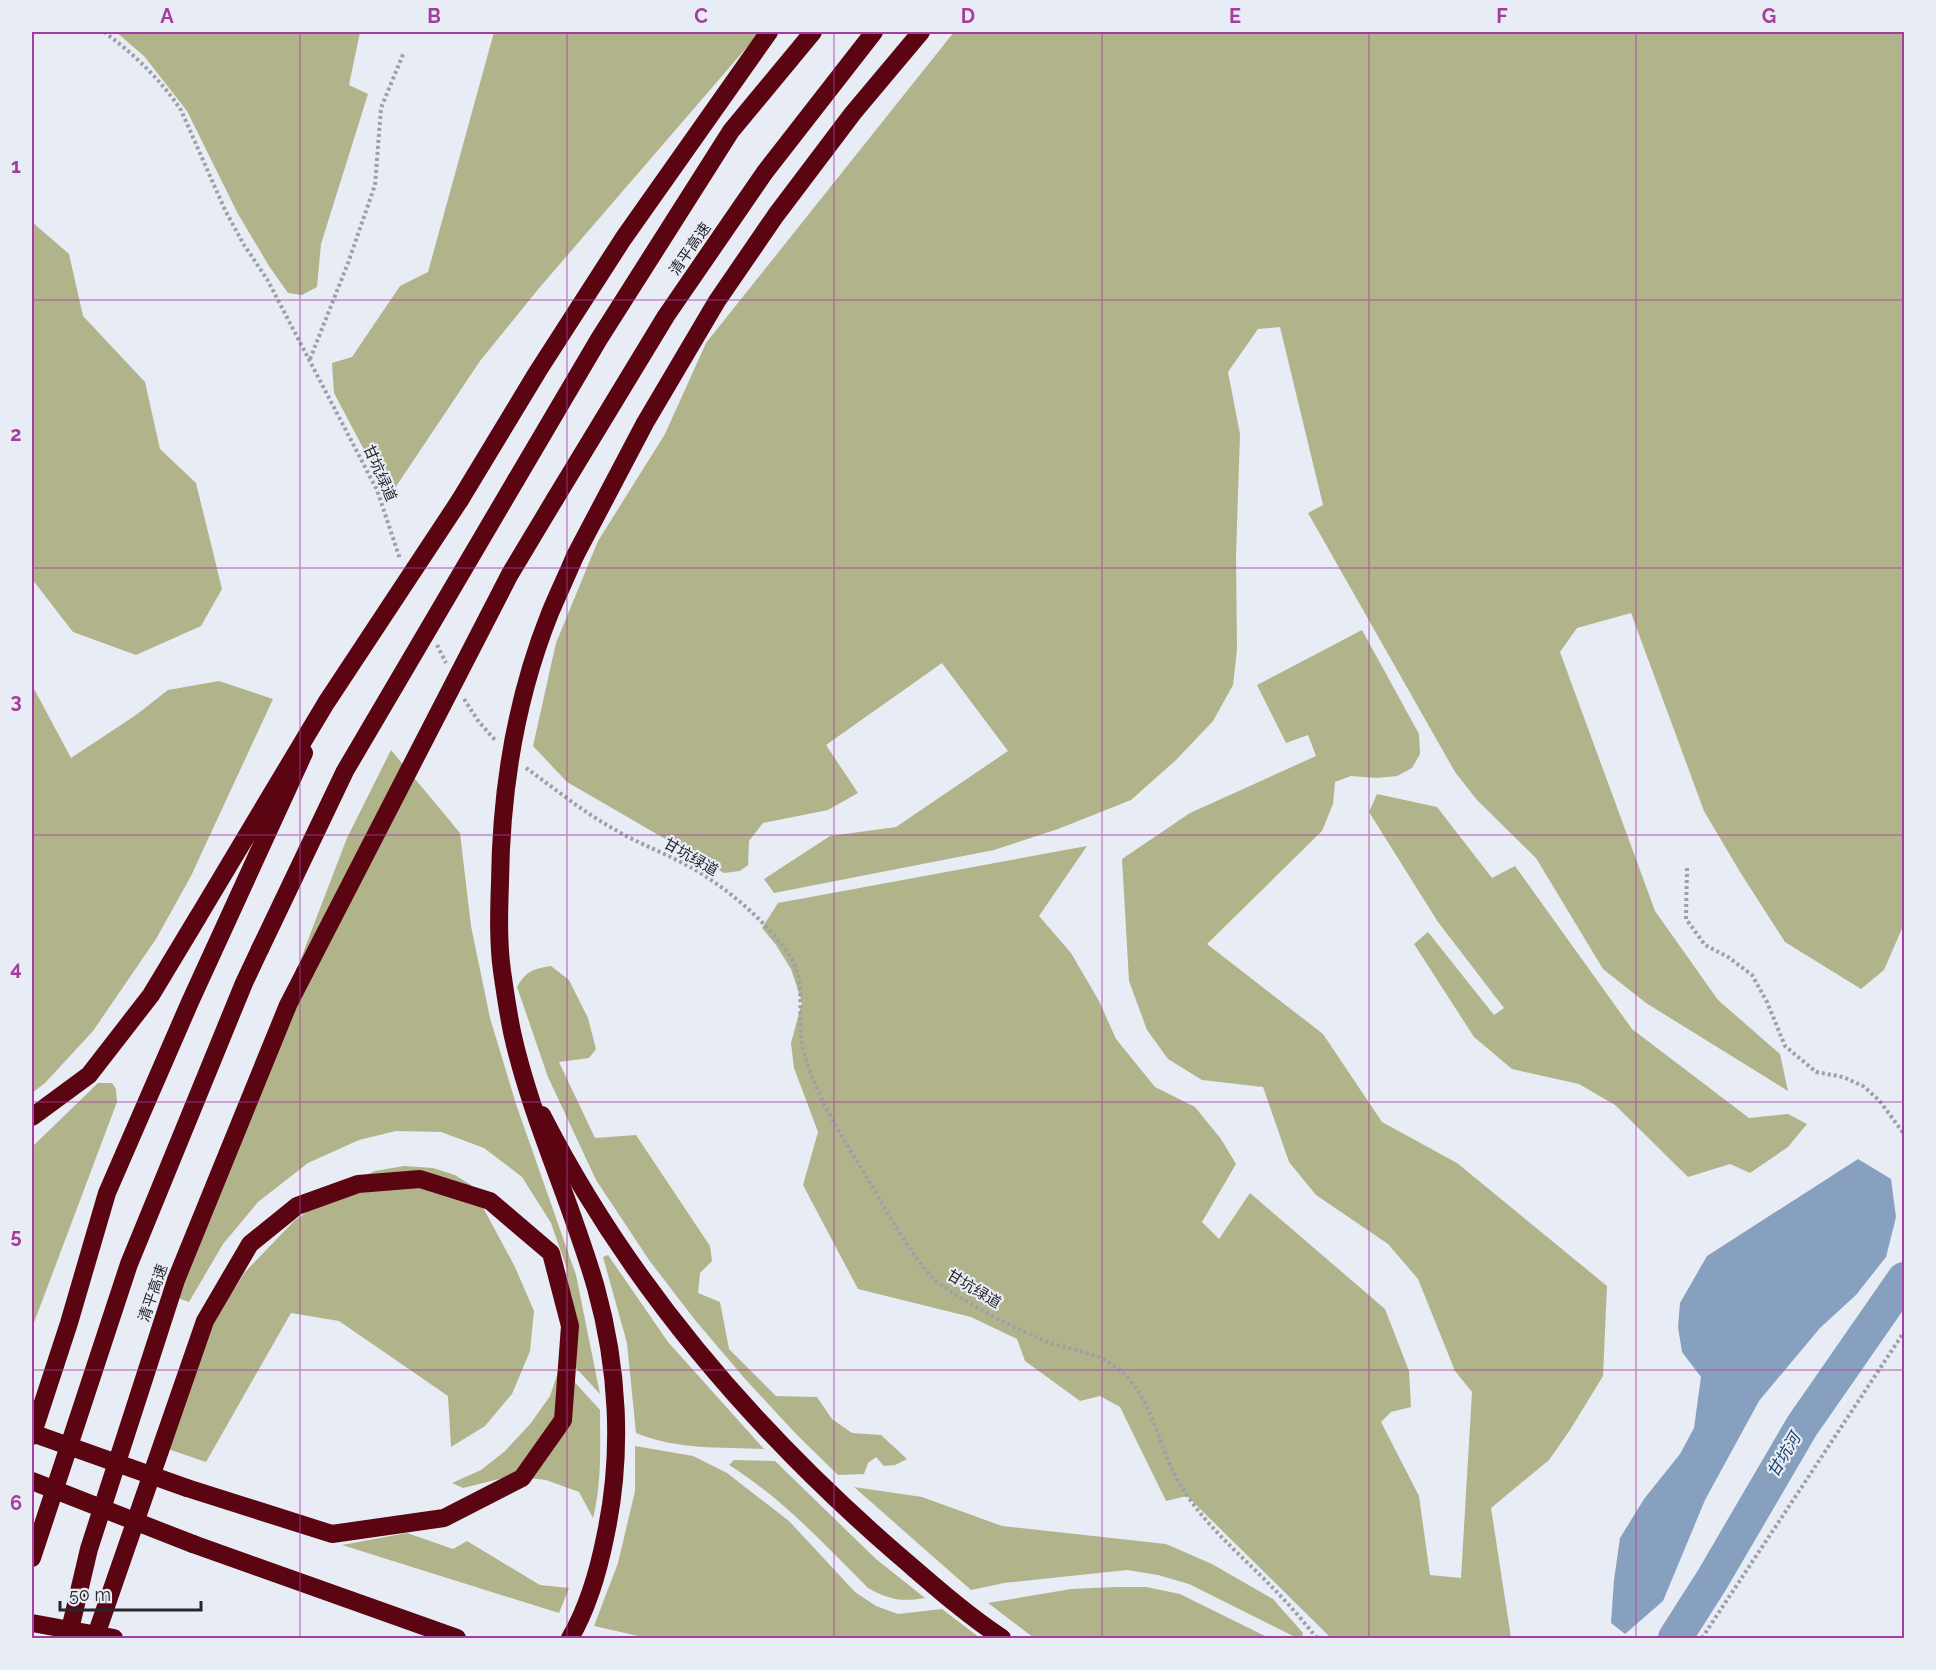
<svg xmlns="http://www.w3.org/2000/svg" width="1936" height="1670" viewBox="0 0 1936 1670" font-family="Raleway,'Noto Sans SC',sans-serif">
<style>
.forest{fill:#b1b48b}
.water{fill:#87a0c0}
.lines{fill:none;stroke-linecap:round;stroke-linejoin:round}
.river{stroke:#87a0c0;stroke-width:34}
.path{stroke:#9da0a6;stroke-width:4;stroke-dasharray:3 3;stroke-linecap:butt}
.highway{stroke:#5b0513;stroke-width:18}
.highway-bridge{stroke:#5b0513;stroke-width:18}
.grid{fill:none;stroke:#a53c9f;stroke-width:1.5;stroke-opacity:0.55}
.labels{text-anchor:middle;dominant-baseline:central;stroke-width:4.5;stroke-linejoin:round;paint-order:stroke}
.street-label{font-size:15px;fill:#26272a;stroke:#e8ecf4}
.water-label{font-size:16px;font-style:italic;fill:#1b406a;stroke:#e8ecf4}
.neatline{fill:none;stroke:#a53c9f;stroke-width:2}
.grid-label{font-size:20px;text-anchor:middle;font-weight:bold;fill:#a53c9f}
</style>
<rect width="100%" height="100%" fill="#e8ecf4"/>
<path class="forest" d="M116,32H360L349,85L368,94L321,244L317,287L302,295L288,293L269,266L238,214L187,111L144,56Z
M494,32H760L540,287L480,361L389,497L334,393L332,363L352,357L400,286L428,272Z
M954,32H1904V924L1884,970L1861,989L1785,942L1740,872L1704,811L1631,613L1577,628L1560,652L1655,911L1718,1000L1780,1054L1788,1091L1646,1003L1603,969L1536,858L1477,800L1455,772L1308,513L1323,505L1280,327L1258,329L1228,372L1240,434L1236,556L1237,650L1233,685L1213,721L1176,760L1131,800L1058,829L994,850L774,893L764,879L830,836L896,827L1008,751L942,663L826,745L858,793L828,810L763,823L749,841L748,865L740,871L724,873L567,782L533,746L556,643L598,541L665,434L706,343Z
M32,222L69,254L83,316L145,382L160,449L196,483L222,589L201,626L136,655L73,632L32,579Z
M1362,630L1419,734L1420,754L1412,768L1397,776L1376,778L1351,776L1335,782L1333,804L1322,831L1207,944L1323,1034L1382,1122L1457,1163L1607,1286L1603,1376L1570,1430L1549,1460L1491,1508L1511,1638H1331L1187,1496L1166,1501L1120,1407L1100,1396L1080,1401L1025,1361L1017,1339L971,1317L858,1289L803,1185L818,1132L794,1068L791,1043L802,1002L791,969L776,945L762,928L778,903L1087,846L1039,916L1071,953L1099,1001L1116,1039L1155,1087L1195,1107L1221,1139L1236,1164L1202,1222L1219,1239L1250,1193L1385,1309L1409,1371L1411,1407L1391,1412L1381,1422L1419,1496L1430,1575L1461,1578L1472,1392L1455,1371L1418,1279L1388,1244L1316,1195L1289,1162L1263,1087L1202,1080L1168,1059L1147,1030L1129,981L1122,859L1190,813L1316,756L1308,735L1286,743L1257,685Z
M219,681L273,699L191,876L156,939L93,1031L45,1083L32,1093V685L71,758L136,715L168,690Z
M391,750L460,833L471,926L490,1018L516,1104L576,1275L600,1394L564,1355L569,1309L567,1269L551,1223L522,1177L484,1148L441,1132L396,1131L359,1140L308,1163L258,1202L223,1244L189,1302L178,1298L306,945L347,838Z
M1377,794L1437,807L1492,878L1515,866L1632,1029L1749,1118L1788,1114L1807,1124L1788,1147L1750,1173L1730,1164L1688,1177L1615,1105L1579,1084L1512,1069L1474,1037L1414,944L1428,932L1494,1015L1504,1008L1438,922L1369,812Z
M551,966L569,980L588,1018L596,1049L589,1058L559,1062L595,1138L636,1135L710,1246L712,1261L700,1273L698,1293L720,1302L729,1349L776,1396L817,1397L832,1419L852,1433L881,1435L907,1459L895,1465L884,1466L876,1457L868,1463L864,1474L838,1475L796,1434L746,1380L695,1320L649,1260L596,1180L548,1077L517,987C526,971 533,969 551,966Z
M98,1083H112L116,1089L117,1102L32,1328V1147Z
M404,1166L433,1168L455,1175L471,1185L515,1267L534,1311L530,1351L512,1394L485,1426L451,1447L448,1396L339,1321L291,1313L206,1462L165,1448L210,1326L245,1272L294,1221L347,1183L375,1171Z
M608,1255L668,1342L764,1449C721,1447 677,1450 636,1433L627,1343L603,1257Z
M560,1366L600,1410C600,1446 602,1483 593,1518L579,1492L546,1480L511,1476L463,1488L452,1483L481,1470L505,1451L531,1423L550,1396Z
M635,1446L693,1456L727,1473L789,1521L855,1592L876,1606L898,1614L942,1609L980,1638H647L594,1626L618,1563L635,1491Z
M734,1460L775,1461L876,1559L925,1598C901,1602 890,1600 868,1588C824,1544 782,1498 729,1465Z
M854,1487L922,1497L1002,1526L1166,1544L1212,1564L1273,1599L1303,1633L1302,1637L1297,1638L1189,1584L1158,1575L1127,1570L1004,1583L971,1590Z
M407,1533L453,1549L467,1541L540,1585L569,1588L559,1613L342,1545Z
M1116,1587H1146L1180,1594L1269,1638H1034L988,1603L1071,1589Z"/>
<path class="water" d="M1858,1159L1891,1179L1896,1217L1886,1257L1856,1295L1820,1328L1759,1401L1705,1500L1663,1601L1625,1634L1611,1623L1614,1580L1620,1538L1644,1499L1680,1454L1694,1428L1701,1377L1682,1352L1678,1327L1680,1303L1707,1256Z"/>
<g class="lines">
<path class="river" d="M1675,1638L1712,1580L1802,1426L1904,1279"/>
<path class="path" d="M104,32C133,53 161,80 181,110L225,210L244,245L267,279L377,490L400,559
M310,359L348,263L375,185L381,108L404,52
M437,645L446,663
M464,699L479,722L496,741
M526,768C554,788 582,811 612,828C637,843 665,853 690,867C725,886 770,924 791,958C807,984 796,1019 803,1049C815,1097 844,1139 869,1181C888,1213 905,1246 930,1275C949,1296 1020,1331 1048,1342C1071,1350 1097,1352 1117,1368C1153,1396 1157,1444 1178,1481C1202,1523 1239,1553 1272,1587C1288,1603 1303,1621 1317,1638
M1687,868L1686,919L1705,945L1728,957L1752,975L1767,1002L1785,1046L1816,1072L1843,1077L1863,1086L1879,1100L1904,1134
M1702,1638L1904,1332"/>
<path class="highway" d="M516,480L599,339L731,131L813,32
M555,499L666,316L765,172L874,32
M460,500L538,371L623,239L769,32
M575,556L645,423L717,301L776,215L853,113L921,32
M542,1115C629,1285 752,1428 896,1553C930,1582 964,1613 1002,1638
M32,1117L89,1075L151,995L198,917
M32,1436L69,1323L107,1193L190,1002L304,753
M193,1544L457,1638
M32,1558L129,1264L244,983L260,949
M68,1638L89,1549L176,1280L288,1005L305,972
M95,1638L205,1321L250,1244L297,1206L358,1184L420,1179L490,1201L551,1253L570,1326L563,1420L522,1478L444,1518L332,1534L187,1488"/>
<path class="highway-bridge" d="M198,917L326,703L460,500
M260,949L345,771L516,480
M305,972L510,574L555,499
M32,1433L187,1488
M32,1481L193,1544
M32,1623L114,1638
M570,1638C589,1606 599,1569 606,1533C623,1452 618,1367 596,1288C572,1203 531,1119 512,1032C508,1012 505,992 502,971C498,942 499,911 500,882C501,791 516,698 550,613C558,594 567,575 575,556"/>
</g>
<path class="grid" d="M300,32V1638M567,32V1638M834,32V1638M1102,32V1638M1369,32V1638M1636,32V1638M32,300H1904M32,568H1904M32,835H1904M32,1102H1904M32,1370H1904"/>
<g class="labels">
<g class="street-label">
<text transform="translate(690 249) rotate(-55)">清平高速</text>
<text transform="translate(380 473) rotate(66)">甘坑绿道</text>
<text transform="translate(691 857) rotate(30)">甘坑绿道</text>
<text transform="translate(974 1289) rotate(31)">甘坑绿道</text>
<text transform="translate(153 1293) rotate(-71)">清平高速</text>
</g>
<g class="water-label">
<text transform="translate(1784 1455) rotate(-59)">甘坑河</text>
</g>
</g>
<rect width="1936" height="1670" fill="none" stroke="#e8ecf4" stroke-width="66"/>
<path d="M60 1601v9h141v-9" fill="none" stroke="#26272a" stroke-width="3"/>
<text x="69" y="1601" font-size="18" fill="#26272a" stroke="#e8ecf4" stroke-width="4.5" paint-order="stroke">50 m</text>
<rect x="33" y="33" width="1870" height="1604" class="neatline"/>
<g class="grid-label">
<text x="167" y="23">A</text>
<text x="434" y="23">B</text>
<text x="701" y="23">C</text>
<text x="968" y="23">D</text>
<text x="1235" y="23">E</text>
<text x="1502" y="23">F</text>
<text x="1769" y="23">G</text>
<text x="16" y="173">1</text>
<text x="16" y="441">2</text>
<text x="16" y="708">3</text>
<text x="16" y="975">4</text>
<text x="16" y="1243">5</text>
<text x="16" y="1510">6</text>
</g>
</svg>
